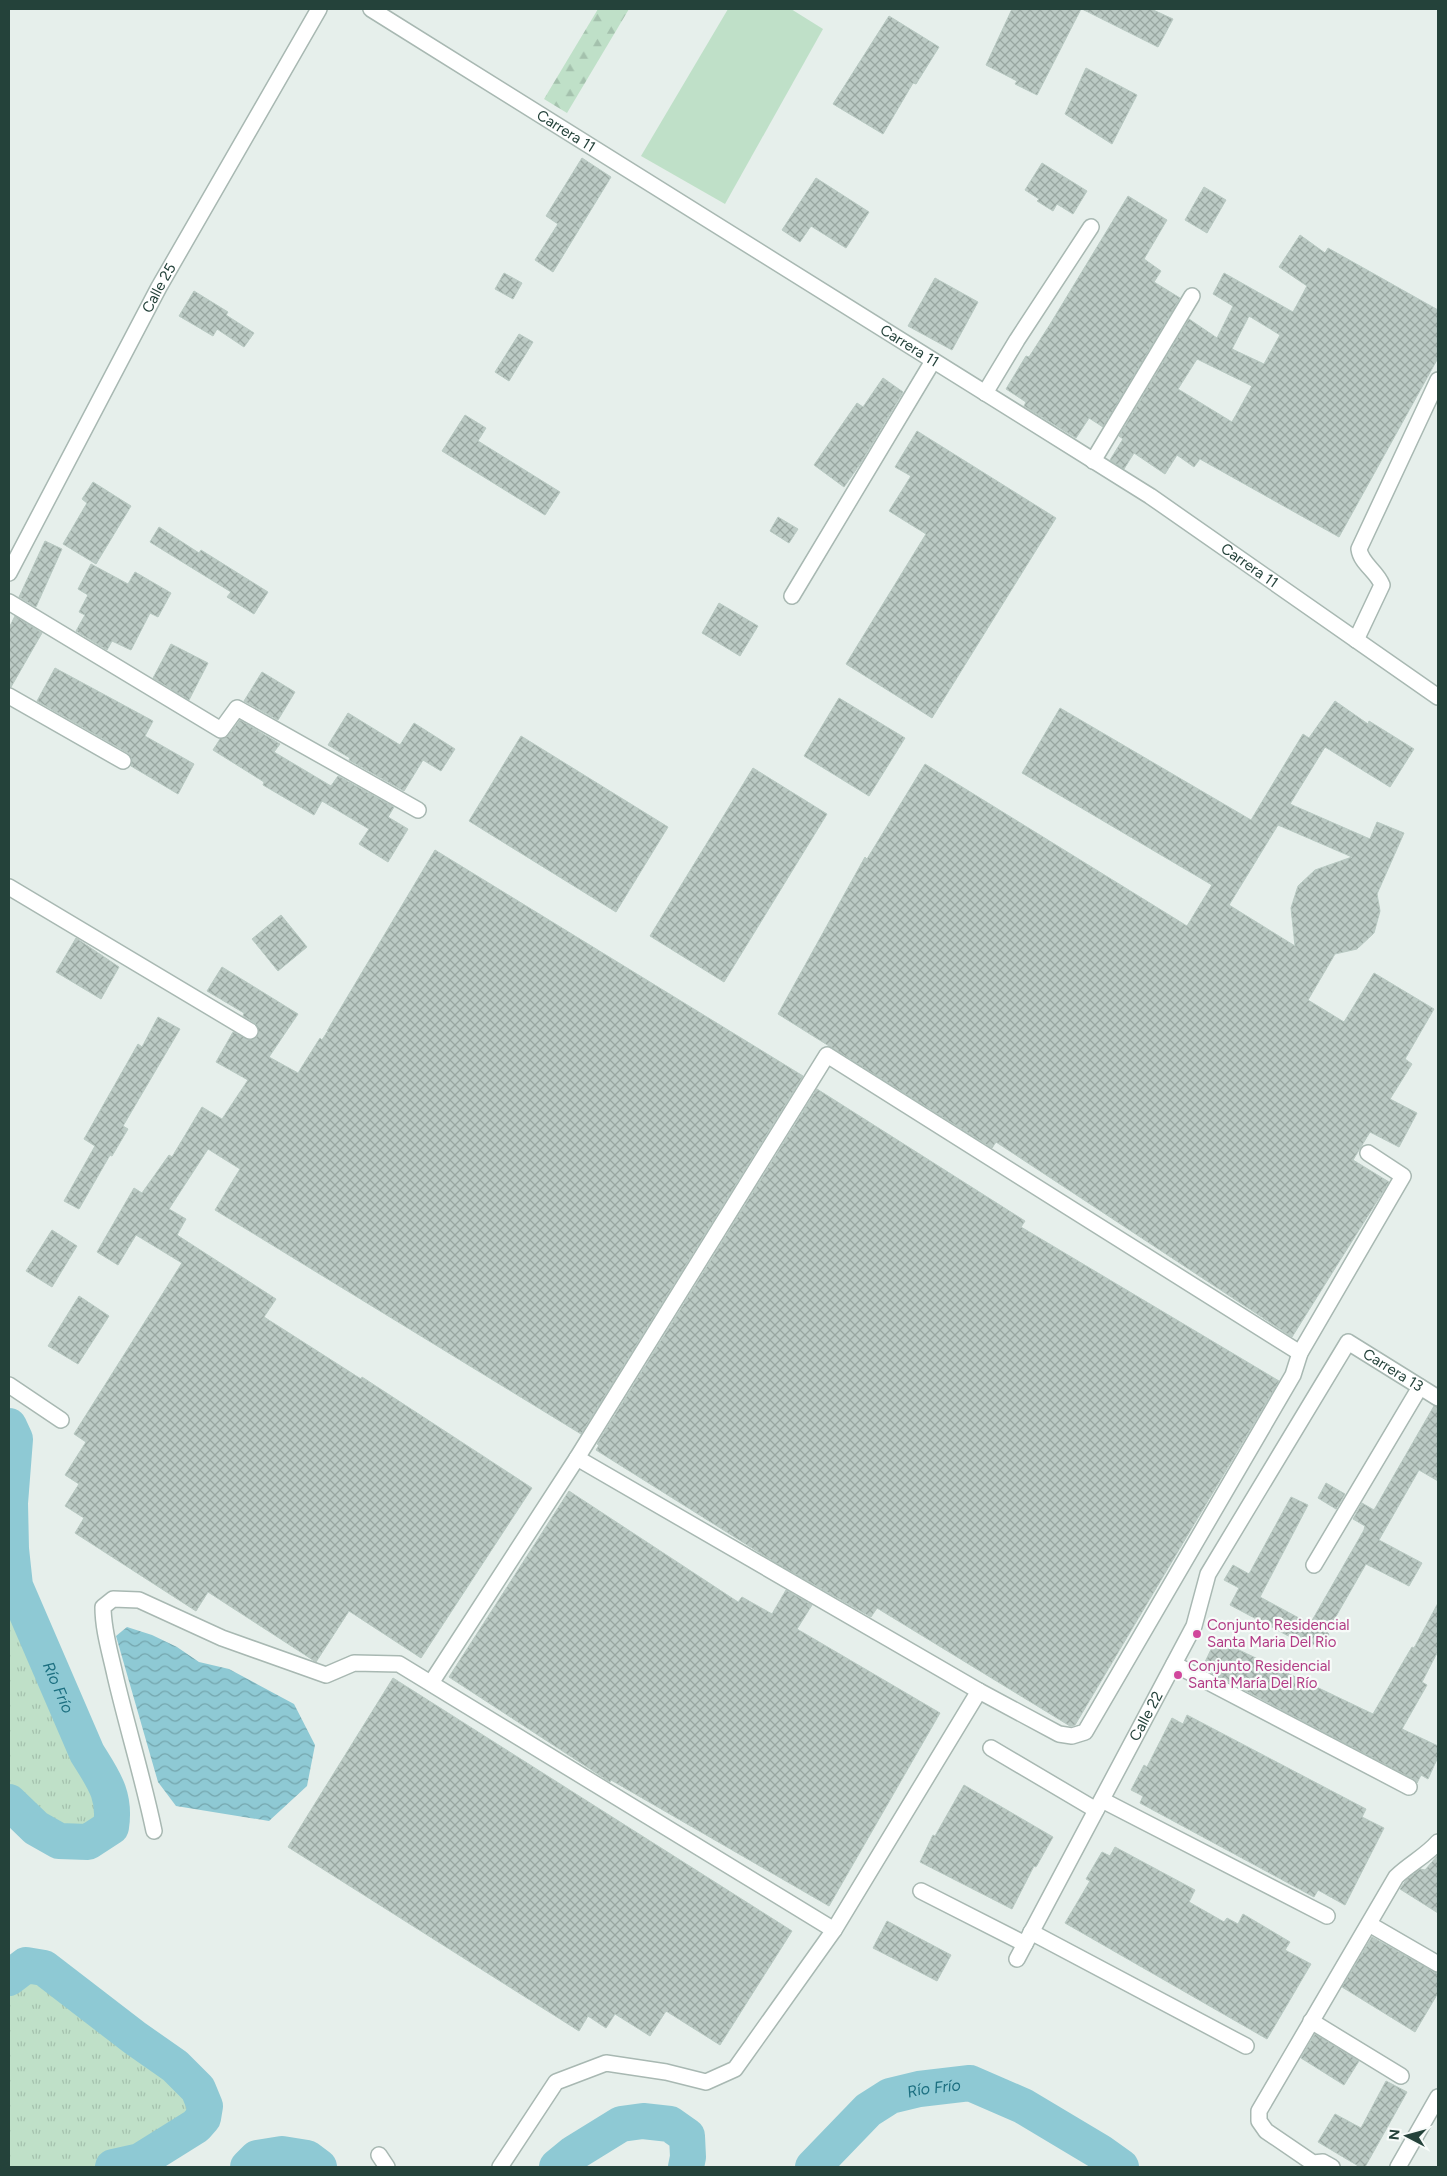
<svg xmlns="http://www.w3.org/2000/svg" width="1447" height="2176" viewBox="0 0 1447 2176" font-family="Figtree,sans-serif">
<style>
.grass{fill:url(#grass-tufts)}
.forest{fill:url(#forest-firs)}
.park{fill:#bfe0c8}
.water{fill:url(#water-waves)}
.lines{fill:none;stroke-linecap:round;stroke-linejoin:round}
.river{stroke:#8ec9d4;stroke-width:36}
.building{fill:url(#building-cross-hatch);stroke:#b8c9c2;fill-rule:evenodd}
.minor-casing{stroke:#a8b8b2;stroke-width:18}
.minor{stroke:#fff;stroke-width:15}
.hotel-dot{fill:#d1479c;stroke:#f7fbf9;stroke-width:2}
.labels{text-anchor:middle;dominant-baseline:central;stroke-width:4.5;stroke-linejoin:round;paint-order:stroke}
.street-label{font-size:15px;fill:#24423a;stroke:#f7fbf9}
.hotel-label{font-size:15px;fill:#b23c85;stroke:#f7fbf9;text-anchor:start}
.water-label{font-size:16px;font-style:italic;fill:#1c6f80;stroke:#f7fbf9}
</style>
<defs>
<pattern id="grass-tufts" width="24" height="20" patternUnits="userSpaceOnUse" patternTransform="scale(1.25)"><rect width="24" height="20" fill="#bfe0c8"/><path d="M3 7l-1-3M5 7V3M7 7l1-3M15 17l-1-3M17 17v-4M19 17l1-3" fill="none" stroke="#a4c1ad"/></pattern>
<pattern id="forest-firs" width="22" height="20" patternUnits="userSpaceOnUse" patternTransform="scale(1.25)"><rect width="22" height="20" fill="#bfe0c8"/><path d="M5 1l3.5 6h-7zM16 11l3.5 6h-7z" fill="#a4c1ad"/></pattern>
<pattern id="water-waves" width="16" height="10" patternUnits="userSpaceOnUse" patternTransform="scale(1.25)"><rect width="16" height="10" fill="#8ec9d4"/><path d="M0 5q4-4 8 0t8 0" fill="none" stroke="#74a5ad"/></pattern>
<pattern id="building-cross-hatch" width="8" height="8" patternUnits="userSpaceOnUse" patternTransform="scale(1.25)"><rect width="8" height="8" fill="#bbcac4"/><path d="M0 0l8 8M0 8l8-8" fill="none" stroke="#98a6a0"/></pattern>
</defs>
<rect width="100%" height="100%" fill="#e6efeb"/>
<path class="grass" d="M9,1426L15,1439L10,1503L11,1549L15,1586L87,1753C103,1779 116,1795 111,1827L88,1842L59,1841L36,1827L9,1802Z
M26,1965L44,1968L135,2038L175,2066L198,2089L205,2106L203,2118L196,2126L140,2161L113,2167H9V1978Z
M282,2154L307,2158L319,2167H248L257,2158Z"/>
<path class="forest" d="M598,9H629L567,113L544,99Z"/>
<path class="park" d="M728,9H791L823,29L725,204L641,156Z"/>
<path class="water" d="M127,1627L152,1635L177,1647L199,1662L229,1669L294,1704L315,1745L307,1786L269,1821L176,1806L158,1782L116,1636Z"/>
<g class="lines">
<g class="river">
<path id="s1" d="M9,1426L15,1439L10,1503L11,1549L15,1586L87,1753C103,1779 116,1795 111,1827L88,1842L59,1841L36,1828L9,1802"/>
<path d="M9,1978L26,1965L44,1968L135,2038L175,2066L198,2089L205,2106L203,2118L196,2126L140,2161L113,2167"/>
<path d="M248,2167L257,2158L282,2154L307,2158L319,2167"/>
<path d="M557,2167L574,2153L621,2124L643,2121L670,2124L687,2136L688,2157L686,2167"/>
<path id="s2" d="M813,2167L868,2110L890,2096L919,2089L970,2083L1023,2106L1100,2152L1121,2167"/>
</g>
</g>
<path class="building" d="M1012,9H1081L1037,95L1015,84L1017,81L986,65Z
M1082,9H1151L1173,19L1158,47Z
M889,16L939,47L916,84L913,83L883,134L833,104Z
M1086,68L1137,95L1112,144L1065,114Z
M582,158L611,177L553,272L535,260L558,224L546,216Z
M1042,163L1087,191L1073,214L1057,204L1053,211L1037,201L1039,199L1025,190Z
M816,178L869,212L846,248L811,226L800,242L782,230Z
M1204,187L1226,200L1207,233L1185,220Z
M1128,196L1167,220L1144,259L1161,271L1154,282L1180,298L1103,427L1089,418L1076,438L1024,406L1026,402L1006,389L1026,356L1029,357L1049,326Z
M1300,235L1325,253L1328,248L1438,310V358L1339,537L1200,459L1194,467L1177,455L1165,474L1134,453L1124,469L1110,460L1123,439L1119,436L1189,319L1217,338L1233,306L1213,294L1224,273L1293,312L1307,286L1279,267ZM1249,316L1280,335L1264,364L1232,349ZM1197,359L1252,386L1232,422L1178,389Z
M504,273L522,283L513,299L495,289Z
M935,278L978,302L952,350L908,326Z
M194,291L228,312L226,315L254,333L244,347L217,329L213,336L179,316Z
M519,334L533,342L509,381L495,372Z
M883,378L903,392L860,464L844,487L814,465L857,403L863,407Z
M465,415L486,428L478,441L560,492L545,515L442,451Z
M917,431L1056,518L932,718L846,664L926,534L889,511L911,476L895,467Z
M93,482L131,506L96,564L63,544L87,503L82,499Z
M778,517L798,529L789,543L770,531Z
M159,527L199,553L201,550L268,592L254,614L227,597L231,592L150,542Z
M45,541L62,549L36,607L19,597Z
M91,564L128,584L135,572L171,593L158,617L150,613L131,650L112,641L107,650L76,631L85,615L79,612L88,595L78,589Z
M719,603L758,626L740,656L702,633Z
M15,616L42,633L11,687H9V628Z
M171,644L208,663L189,700L153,678Z
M55,668L153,721L145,736L194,764L178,794L131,766L132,760L128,753L37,701Z
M262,672L295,692L278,720L244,701Z
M839,698L905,738L869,796L804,756Z
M1335,701L1368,724L1369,721L1414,749L1390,787L1325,747L1290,804L1370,839L1377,822L1404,833L1377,894L1380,911L1374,933L1357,949L1335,954L1308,1000L1344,1022L1374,973L1434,1009L1405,1059L1412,1064L1390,1099L1417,1113L1399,1147L1370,1132L1353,1160L1389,1182L1292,1337L996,1142L992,1148L778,1014L865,857L867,859L925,764L1187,926L1212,885L1022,773L1060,708L1251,820L1303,734L1309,738ZM1278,825L1352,857L1315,870L1298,886L1291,908L1295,946L1229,905Z
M348,713L400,745L414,723L455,749L441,771L423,760L404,791L349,760L350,758L328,745Z
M240,720L280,744L274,752L331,786L338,776L394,807L388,817L408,829L388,862L359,844L369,829L322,801L314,815L263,785L264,782L213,750L220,739L228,736Z
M521,736L668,827L616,912L469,821Z
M753,768L827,814L724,982L650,936Z
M435,850L803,1076L581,1434L215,1210L240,1169L208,1149L169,1209L186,1219L177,1235L276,1299L264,1317L361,1379L362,1377L532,1488L421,1658L349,1611L316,1662L208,1592L196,1611L75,1533L84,1518L65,1506L79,1484L65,1475L86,1442L74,1434L182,1263L136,1235L118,1265L97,1252L134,1188L142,1193L169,1155L172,1157L202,1107L222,1119L248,1080L216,1062L233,1032L250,1040L255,1039L259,1032L255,1023L243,1016L244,1013L207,991L222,967L298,1014L269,1057L298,1073L320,1038L322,1040L327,1032L329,1033L327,1031Z
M281,915L307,947L278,971L252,939Z
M76,938L119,967L101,999L56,972Z
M158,1017L180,1029L123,1126L128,1129L112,1156L110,1155L79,1209L64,1201L95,1146L84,1139L138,1044L142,1047Z
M817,1089L1025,1221L1021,1227L1279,1381L1075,1725L1070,1726L877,1608L871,1617L776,1563L596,1450L599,1445L597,1444Z
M52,1230L77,1246L52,1287L26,1271Z
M79,1296L109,1316L78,1364L48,1346Z
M1434,1406L1438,1407V1481L1419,1470L1379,1540L1422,1563L1409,1586L1366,1564L1327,1632L1329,1634L1322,1648L1313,1644L1311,1648L1230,1605L1239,1588L1224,1580L1233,1565L1249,1574L1291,1497L1308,1505L1260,1597L1310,1624L1364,1530L1365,1526L1353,1519L1362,1503L1374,1510Z
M1326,1483L1345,1494L1336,1509L1318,1498Z
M569,1491L738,1602L742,1597L772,1614L786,1590L812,1605L797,1629L940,1713L829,1906L611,1780L610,1782L449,1677Z
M1438,1603V1651L1422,1682L1427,1685L1402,1729L1438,1746V1757L1428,1779L1421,1775L1417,1783L1413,1779L1210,1672L1212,1666L1205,1662L1216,1639L1373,1714L1399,1669L1412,1647L1414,1648Z
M393,1678L792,1931L720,2045L666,2011L650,2036L615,2014L606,2028L588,2016L579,2031L288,1847Z
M1187,1715L1366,1809L1362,1817L1384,1828L1345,1905L1318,1890L1314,1897L1140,1803L1143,1796L1131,1790L1144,1765L1147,1767L1172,1718L1183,1724Z
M964,1785L1053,1837L1036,1867L1034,1866L1012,1909L920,1862L933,1835L935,1836Z
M1115,1847L1195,1890L1189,1902L1224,1922L1227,1918L1238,1924L1243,1914L1290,1942L1285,1950L1311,1964L1267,2039L1065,1923L1090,1881L1086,1879L1102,1852L1110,1856Z
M1438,1855V1913L1400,1889L1407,1879L1420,1869L1425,1870Z
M887,1921L951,1955L937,1981L873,1948Z
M1372,1937L1438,1974V1993L1415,2032L1342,1987Z
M1315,2034L1359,2061L1344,2085L1301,2058Z
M1386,2081L1407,2092L1365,2167H1360L1318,2142L1335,2114L1361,2128Z"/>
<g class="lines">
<defs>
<g id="minor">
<path id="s3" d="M371,9L1150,496L1438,697"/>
<path d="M985,393L1017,340L1091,227"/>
<path d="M1093,461L1192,296"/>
<path id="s4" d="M9,573L159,287L319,9"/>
<path d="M792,596L933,361"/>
<path d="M9,602L221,730L237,708L418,810"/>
<path d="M1356,640L1382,585C1377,571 1361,564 1359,549L1438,380"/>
<path d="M9,696L123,761"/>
<path d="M9,887L250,1031"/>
<path d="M9,1385L61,1420"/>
<path d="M577,1458L979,1691"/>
<path d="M1314,1565L1420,1387"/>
<path d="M1174,1664L1409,1787"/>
<path d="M431,1683L577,1458L827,1055L1300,1353"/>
<path d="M991,1748L1096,1810"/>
<path d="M1102,1800L1327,1916"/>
<path d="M154,1831C143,1778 127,1727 115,1675C110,1652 103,1630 103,1607L113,1599L139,1600L222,1638L326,1675L354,1663L399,1664L834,1930"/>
<path d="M921,1891L1025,1944"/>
<path d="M1369,1924L1438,1964"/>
<path d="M1031,1932L1246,2046"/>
<path id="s5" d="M1017,1959L1194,1626L1208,1574L1348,1342L1438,1398"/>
<path d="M1311,2021L1401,2076"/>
<path d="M379,2155L387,2167"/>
<path d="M500,2167L556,2082L606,2063L666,2072L706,2082L735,2069L834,1930L979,1691L1059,1734L1072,1736L1085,1732L1293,1375L1300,1353L1403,1176L1368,1153"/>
<path d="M1332,2167L1323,2162L1313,2163L1266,2131L1259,2121V2111L1396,1877C1409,1864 1426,1856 1438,1842"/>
<path d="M1398,2167L1438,2097"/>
</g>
</defs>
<use href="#minor" class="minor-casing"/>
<use href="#minor" class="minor"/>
</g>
<g class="hotel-dot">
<circle cx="1197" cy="1634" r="5"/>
<circle cx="1178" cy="1675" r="5"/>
</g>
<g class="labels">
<g class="street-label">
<text stroke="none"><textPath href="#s3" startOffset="230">Carrera 11</textPath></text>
<text stroke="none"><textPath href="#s4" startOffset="322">Calle 25</textPath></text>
<text stroke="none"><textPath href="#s3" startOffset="635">Carrera 11</textPath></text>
<text stroke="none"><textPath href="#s3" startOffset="1040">Carrera 11</textPath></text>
<text stroke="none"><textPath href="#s5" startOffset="755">Carrera 13</textPath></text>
<text stroke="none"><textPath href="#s5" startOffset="275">Calle 22</textPath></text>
</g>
<g class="hotel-label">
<text x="1207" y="1625">Conjunto Residencial<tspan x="1207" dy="17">Santa Maria Del Rio</tspan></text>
<text x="1188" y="1666">Conjunto Residencial<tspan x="1188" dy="17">Santa María Del Río</tspan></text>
</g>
<g class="water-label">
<text stroke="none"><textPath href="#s1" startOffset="272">Río Frío</textPath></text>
<text stroke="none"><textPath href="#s2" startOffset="150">Río Frío</textPath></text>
</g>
</g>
<rect width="1447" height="2176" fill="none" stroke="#24423a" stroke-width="20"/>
<g transform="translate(1407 2136) rotate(276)" stroke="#f7fbf9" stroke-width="4" paint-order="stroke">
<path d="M0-4L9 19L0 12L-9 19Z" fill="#24423a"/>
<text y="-8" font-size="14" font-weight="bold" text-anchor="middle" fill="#24423a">N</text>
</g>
</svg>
